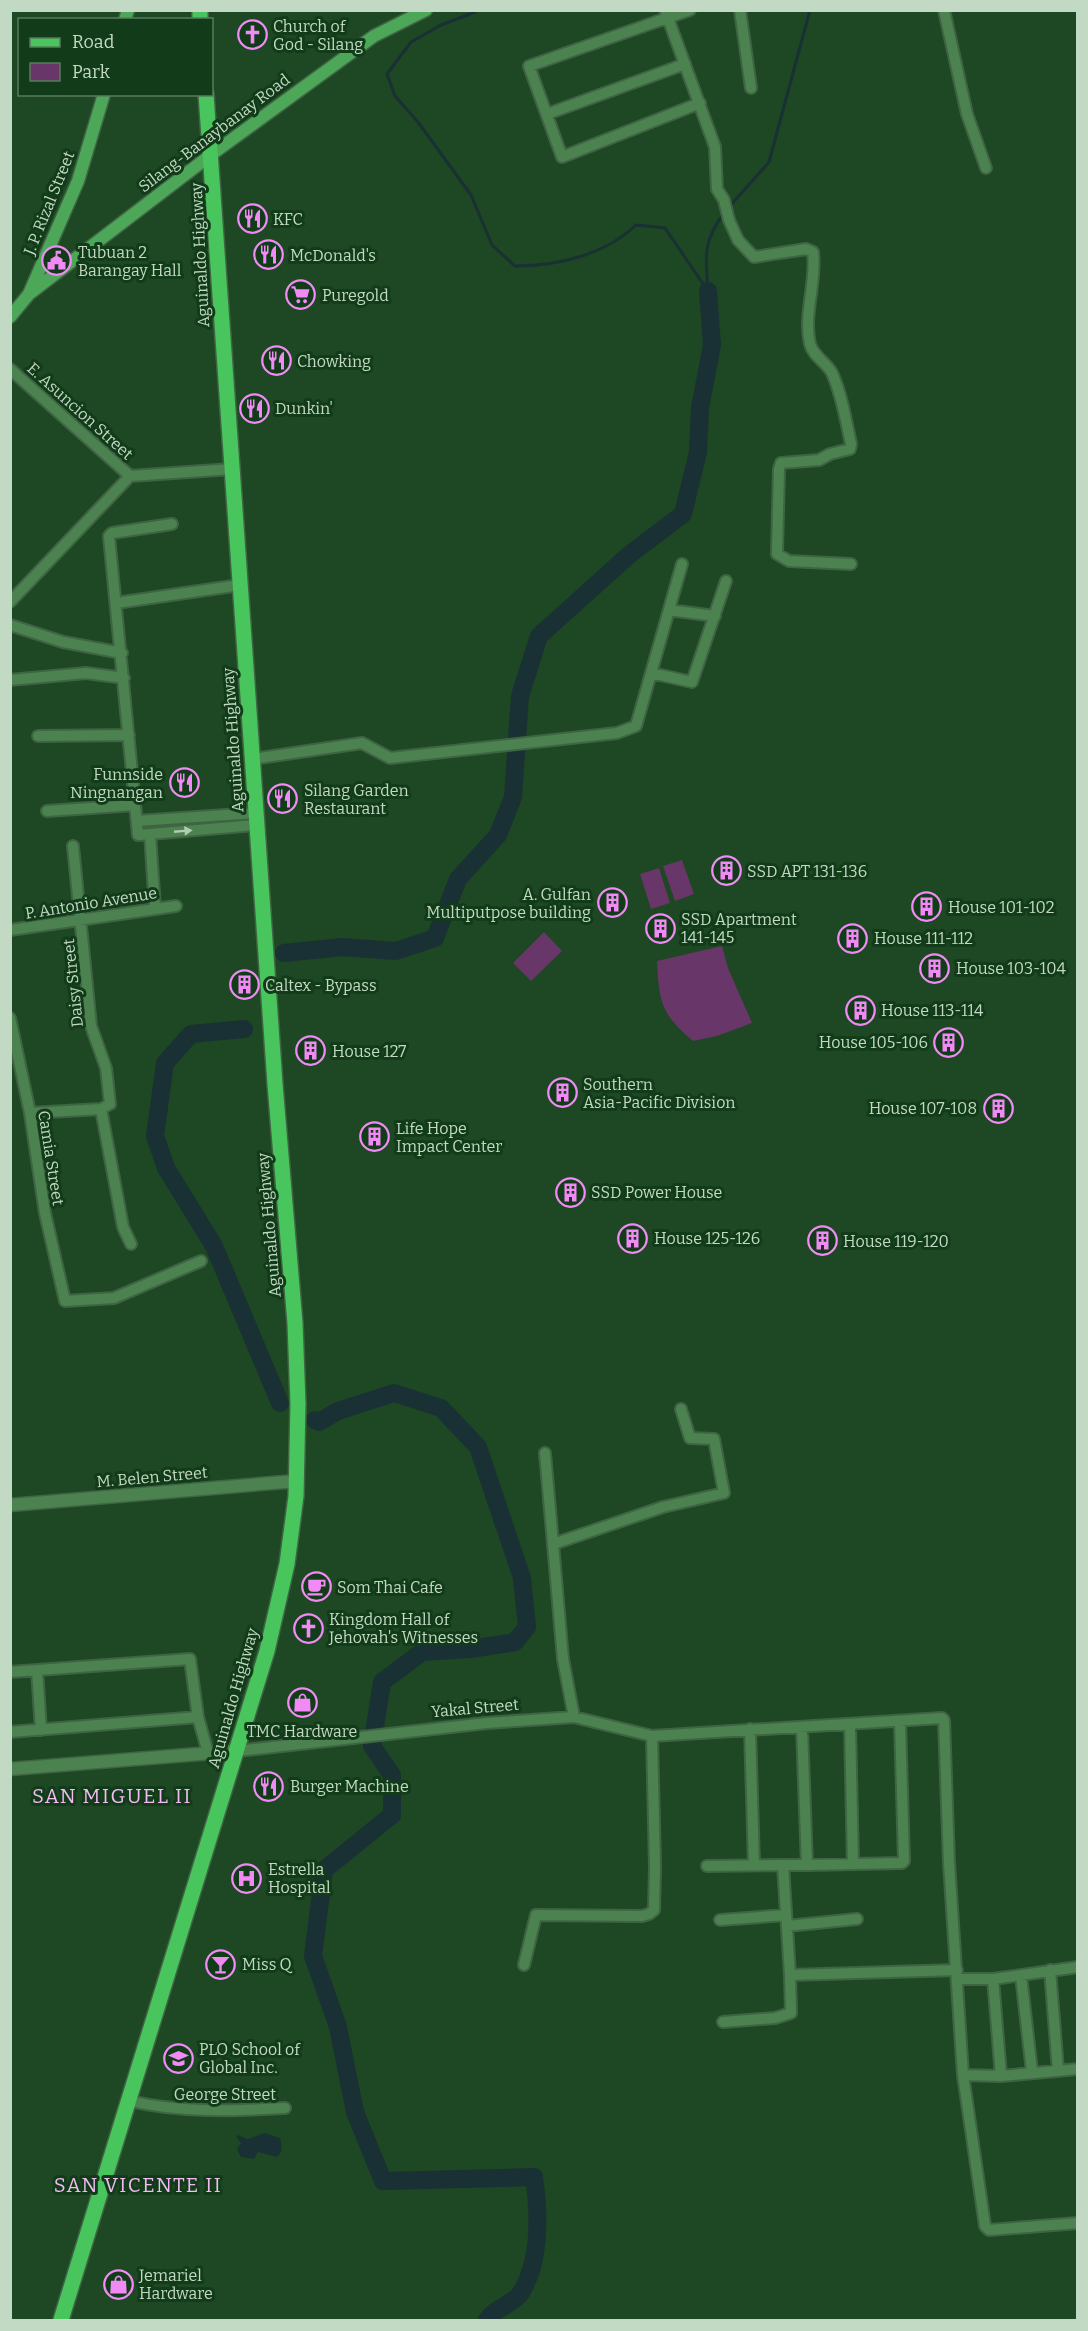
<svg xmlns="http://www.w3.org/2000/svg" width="1088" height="2331" viewBox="0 0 1088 2331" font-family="Bitter,serif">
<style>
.green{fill:#683669}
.water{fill:#193134}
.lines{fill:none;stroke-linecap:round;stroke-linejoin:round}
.stream{stroke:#193134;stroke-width:3}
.river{stroke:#193134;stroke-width:18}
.minor-casing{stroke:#3f6443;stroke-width:14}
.tertiary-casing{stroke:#3f6443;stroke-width:15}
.secondary-casing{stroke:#3f6443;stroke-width:15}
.primary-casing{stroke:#3f6443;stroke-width:18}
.minor{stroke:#4b8250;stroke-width:10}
.tertiary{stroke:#4b8250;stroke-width:12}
.secondary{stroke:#4ca858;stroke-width:12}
.primary{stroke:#48c55c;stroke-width:15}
.oneway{fill:#b0ccb2}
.labels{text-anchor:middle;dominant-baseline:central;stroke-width:6;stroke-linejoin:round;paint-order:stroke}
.poi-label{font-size:16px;fill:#c2d9c3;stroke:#123c19;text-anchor:start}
.street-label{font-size:16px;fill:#c2d9c3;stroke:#123c19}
.quarter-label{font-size:20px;letter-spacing:1.5px;fill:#f4baf4;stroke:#123c19}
</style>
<rect width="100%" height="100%" fill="#1e4723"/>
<path class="green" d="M682,860L694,894L675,901L663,866Z
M659,868L670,903L651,909L640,874Z
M544,932L562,951L531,981L513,963Z
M722,946L728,968L752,1023L717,1036L693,1041C661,1014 659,1002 657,961Z"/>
<path class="water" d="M265,2133L280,2138C282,2145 283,2152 277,2157L258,2152L254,2159L241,2157L237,2149L241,2143L237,2138V2135L248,2139Z"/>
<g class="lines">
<path class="stream" d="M475,12L441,25L411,42L387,74L395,96L418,122L471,195L492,245L515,266C557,266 605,255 636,225L665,228L708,291
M729,207L769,162L810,10
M708,290C705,256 703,240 725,212"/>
<path class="river" d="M284,953L342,947L396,951L435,938L458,879L498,835L513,797L520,696L539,636L629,555L683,514L698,452L700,408L712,345L708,291
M244,1029L191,1034L165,1063L155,1136L166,1168L214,1246L280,1403
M315,1420L319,1422L338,1411L394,1393L441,1408L478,1447L522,1578L527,1627L515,1642L470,1649L422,1652L382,1682L372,1746L392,1775V1815L324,1870L313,1956L338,2027L355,2112L383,2181L534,2177C539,2212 541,2258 522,2291C515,2304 495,2307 487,2320"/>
<defs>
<path id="minor" d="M665,10L715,147L717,189L724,200L729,220L738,240L754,257L806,249L813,252C817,282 803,314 810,344C813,356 826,362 832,373C842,395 846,421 851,444L850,449L830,454L819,460L781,463L779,469L777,554L789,561L851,564
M690,10L529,66L562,157L700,103
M740,10L751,88
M944,10L967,114L986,168
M547,114L685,64
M10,369L130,476
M130,476L232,469
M172,524L112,533L109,536L138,835L256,825
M10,602L130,476
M116,603L240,585
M669,610L715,616
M10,625L63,642L122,653
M651,673L692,682L726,581
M10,680L86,673L124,678
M38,736L129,735
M252,759L362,743L390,758L617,733L636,726L682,564
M47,811L135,805
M137,821L256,813
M150,834L155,908
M10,930L176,906
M10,1018L30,1113L45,1213L65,1301L114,1298L201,1261
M101,1109L123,1227L131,1244
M30,1113L101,1109L110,1104L106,1068L91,1026L73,846
M545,1453L553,1544
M37,1670L41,1730
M10,1672L190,1659L198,1717L208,1753
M574,1717L563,1659L553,1544L663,1507L724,1493L714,1439L690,1438L681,1409
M850,1725L853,1863
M802,1728L807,1865L902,1863L904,1861L900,1721
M750,1729L754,1865
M10,1732L198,1717
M237,1751L487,1723L574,1717L652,1736L942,1718L944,1720L949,1863L963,2075
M807,1865H783L790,1975L957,1970
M707,1866L783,1865
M720,1920L786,1915
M787,1926L857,1919
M524,1965L536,1915L642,1916L649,1914L654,1910L655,1867L652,1736
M1050,1970L1058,2070
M1021,1976L1032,2072
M958,1979H993L1078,1967
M993,1979L1001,2076
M723,2022L775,2018L791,2013L790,1975
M1078,2069L1001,2076L963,2075L985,2226L989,2230L1078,2223
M130,2101C182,2113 232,2111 285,2108"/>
<path id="tertiary" d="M10,1505L297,1481
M10,1769L237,1751"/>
<path id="secondary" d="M125,20L128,10
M29,294L212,154L374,36L426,10
M10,317L29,294L78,181L104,94"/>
<path id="primary" d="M200,10V20
M61,2320L267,1651L287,1564L296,1496L298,1404L295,1323L275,1084L206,94"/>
</defs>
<use href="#minor" class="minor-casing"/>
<use href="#tertiary" class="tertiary-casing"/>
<use href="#secondary" class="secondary-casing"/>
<use href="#primary" class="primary-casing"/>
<use href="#minor" class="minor"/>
<use href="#tertiary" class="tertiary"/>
<use href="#secondary" class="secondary"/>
<use href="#primary" class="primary"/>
</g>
<defs><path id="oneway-solid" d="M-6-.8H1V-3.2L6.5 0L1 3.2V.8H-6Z" transform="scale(1.5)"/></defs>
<use class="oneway" href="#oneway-solid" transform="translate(183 831) rotate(-5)"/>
<defs>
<symbol id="church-ring" viewBox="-11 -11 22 22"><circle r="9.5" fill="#123c19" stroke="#f18af4" stroke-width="1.5"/><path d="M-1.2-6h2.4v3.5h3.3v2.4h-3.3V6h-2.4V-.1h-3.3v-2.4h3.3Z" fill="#f18af4"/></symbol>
<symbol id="restaurant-ring" viewBox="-11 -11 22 22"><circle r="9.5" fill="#123c19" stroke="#f18af4" stroke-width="1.5"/><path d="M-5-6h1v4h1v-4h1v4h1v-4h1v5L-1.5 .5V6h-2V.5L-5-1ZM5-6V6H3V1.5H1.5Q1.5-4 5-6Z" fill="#f18af4"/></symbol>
<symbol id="civic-ring" viewBox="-11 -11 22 22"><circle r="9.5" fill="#123c19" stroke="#f18af4" stroke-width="1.5"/><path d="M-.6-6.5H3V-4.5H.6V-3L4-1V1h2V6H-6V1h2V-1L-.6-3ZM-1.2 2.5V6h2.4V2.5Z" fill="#f18af4"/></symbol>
<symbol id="supermarket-ring" viewBox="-11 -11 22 22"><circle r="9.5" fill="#123c19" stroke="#f18af4" stroke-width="1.5"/><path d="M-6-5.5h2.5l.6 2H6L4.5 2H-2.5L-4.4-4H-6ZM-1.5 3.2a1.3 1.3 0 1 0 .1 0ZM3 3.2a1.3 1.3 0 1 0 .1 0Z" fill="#f18af4"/></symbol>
<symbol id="building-ring" viewBox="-11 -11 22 22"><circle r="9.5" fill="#123c19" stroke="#f18af4" stroke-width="1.5"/><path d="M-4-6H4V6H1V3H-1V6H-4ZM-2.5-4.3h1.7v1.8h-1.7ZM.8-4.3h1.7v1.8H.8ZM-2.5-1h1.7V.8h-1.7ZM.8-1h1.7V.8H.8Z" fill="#f18af4"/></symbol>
<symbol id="cafe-ring" viewBox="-11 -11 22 22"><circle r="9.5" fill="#123c19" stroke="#f18af4" stroke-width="1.5"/><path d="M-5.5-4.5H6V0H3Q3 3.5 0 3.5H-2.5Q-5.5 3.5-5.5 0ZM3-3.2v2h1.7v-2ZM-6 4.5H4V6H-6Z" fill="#f18af4"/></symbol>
<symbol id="shop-ring" viewBox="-11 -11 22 22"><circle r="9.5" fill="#123c19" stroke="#f18af4" stroke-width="1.5"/><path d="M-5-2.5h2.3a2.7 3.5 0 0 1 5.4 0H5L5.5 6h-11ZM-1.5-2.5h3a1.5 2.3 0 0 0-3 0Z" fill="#f18af4"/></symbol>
<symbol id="hospital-ring" viewBox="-11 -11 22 22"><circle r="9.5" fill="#123c19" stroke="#f18af4" stroke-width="1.5"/><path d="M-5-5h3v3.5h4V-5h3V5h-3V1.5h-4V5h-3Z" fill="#f18af4"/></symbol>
<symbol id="bar-ring" viewBox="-11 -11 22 22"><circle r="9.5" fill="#123c19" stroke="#f18af4" stroke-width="1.5"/><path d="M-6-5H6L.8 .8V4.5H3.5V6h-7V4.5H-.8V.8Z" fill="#f18af4"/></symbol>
<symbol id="school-ring" viewBox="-11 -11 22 22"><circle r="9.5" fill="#123c19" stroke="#f18af4" stroke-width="1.5"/><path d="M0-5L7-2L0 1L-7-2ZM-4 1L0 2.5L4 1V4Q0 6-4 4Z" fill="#f18af4"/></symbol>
</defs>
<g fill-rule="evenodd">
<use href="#church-ring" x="236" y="18" width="33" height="33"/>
<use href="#restaurant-ring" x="236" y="202" width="33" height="33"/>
<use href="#restaurant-ring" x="252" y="238" width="33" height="33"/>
<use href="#civic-ring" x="40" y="244" width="33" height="33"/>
<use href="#supermarket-ring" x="284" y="278" width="33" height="33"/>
<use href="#restaurant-ring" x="260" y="344" width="33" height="33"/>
<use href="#restaurant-ring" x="238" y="392" width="33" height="33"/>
<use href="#restaurant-ring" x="168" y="766" width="33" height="33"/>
<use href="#restaurant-ring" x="266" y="782" width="33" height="33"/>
<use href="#building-ring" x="710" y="854" width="33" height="33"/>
<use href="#building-ring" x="596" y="886" width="33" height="33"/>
<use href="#building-ring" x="910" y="890" width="33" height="33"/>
<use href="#building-ring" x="644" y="912" width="33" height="33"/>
<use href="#building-ring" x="836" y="922" width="33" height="33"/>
<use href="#building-ring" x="918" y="952" width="33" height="33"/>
<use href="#building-ring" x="228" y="968" width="33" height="33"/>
<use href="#building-ring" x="844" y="994" width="33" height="33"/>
<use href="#building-ring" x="932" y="1026" width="33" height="33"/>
<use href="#building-ring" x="294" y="1034" width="33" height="33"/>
<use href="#building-ring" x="546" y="1076" width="33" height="33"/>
<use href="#building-ring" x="982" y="1092" width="33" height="33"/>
<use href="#building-ring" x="358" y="1120" width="33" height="33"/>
<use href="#building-ring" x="554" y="1176" width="33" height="33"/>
<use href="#building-ring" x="616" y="1222" width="33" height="33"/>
<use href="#building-ring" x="806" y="1224" width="33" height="33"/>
<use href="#cafe-ring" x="300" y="1570" width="33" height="33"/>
<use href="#church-ring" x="292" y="1612" width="33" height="33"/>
<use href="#shop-ring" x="286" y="1686" width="33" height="33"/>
<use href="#restaurant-ring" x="252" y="1770" width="33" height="33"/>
<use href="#hospital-ring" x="230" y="1862" width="33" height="33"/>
<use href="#bar-ring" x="204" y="1948" width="33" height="33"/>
<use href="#school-ring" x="162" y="2042" width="33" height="33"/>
<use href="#shop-ring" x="102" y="2268" width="33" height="33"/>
</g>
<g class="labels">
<g class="poi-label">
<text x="273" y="26">Church of<tspan x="273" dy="18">God - Silang</tspan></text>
<text x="273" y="219">KFC</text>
<text x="78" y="252">Tubuan 2<tspan x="78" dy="18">Barangay Hall</tspan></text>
<text x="290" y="255">McDonald's</text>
<text x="322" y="295">Puregold</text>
<text x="297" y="361">Chowking</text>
<text x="275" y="408">Dunkin'</text>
<text x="163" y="774" text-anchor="end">Funnside<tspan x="163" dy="18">Ningnangan</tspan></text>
<text x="304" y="790">Silang Garden<tspan x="304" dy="18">Restaurant</tspan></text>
<text x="747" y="871">SSD APT 131-136</text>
<text x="591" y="894" text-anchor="end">A. Gulfan<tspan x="591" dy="18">Multiputpose building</tspan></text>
<text x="948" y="907">House 101-102</text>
<text x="681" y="919">SSD Apartment<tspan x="681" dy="18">141-145</tspan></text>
<text x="874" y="938">House 111-112</text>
<text x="956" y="968">House 103-104</text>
<text x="265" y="985">Caltex - Bypass</text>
<text x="881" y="1010">House 113-114</text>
<text x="928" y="1042" text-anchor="end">House 105-106</text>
<text x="332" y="1051">House 127</text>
<text x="583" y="1084">Southern<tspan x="583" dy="18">Asia-Pacific Division</tspan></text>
<text x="977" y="1108" text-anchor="end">House 107-108</text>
<text x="396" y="1128">Life Hope<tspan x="396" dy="18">Impact Center</tspan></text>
<text x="591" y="1192">SSD Power House</text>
<text x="654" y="1238">House 125-126</text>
<text x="843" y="1241">House 119-120</text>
<text x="337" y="1587">Som Thai Cafe</text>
<text x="329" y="1619">Kingdom Hall of<tspan x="329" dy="18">Jehovah's Witnesses</tspan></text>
<text x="302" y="1731" text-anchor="middle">TMC Hardware</text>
<text x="290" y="1786">Burger Machine</text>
<text x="268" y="1869">Estrella<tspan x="268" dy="18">Hospital</tspan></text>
<text x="242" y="1964">Miss Q</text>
<text x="199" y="2049">PLO School of<tspan x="199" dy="18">Global Inc.</tspan></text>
<text x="139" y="2275">Jemariel<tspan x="139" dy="18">Hardware</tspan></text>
</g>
<g class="street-label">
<text transform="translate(214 133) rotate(-37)">Silang-Banaybanay Road</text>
<text transform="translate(49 203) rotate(-68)">J. P. Rizal Street</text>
<text transform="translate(200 255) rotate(-93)">Aguinaldo Highway</text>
<text transform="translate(80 411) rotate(42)">E. Asuncion Street</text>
<text transform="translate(233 740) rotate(-94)">Aguinaldo Highway</text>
<text transform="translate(91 903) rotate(-9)">P. Antonio Avenue</text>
<text transform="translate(73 983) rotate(-96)">Daisy Street</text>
<text transform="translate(51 1158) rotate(81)">Camia Street</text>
<text transform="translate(269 1225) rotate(-95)">Aguinaldo Highway</text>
<text transform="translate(152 1477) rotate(-5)">M. Belen Street</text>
<text transform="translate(233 1698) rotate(-74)">Aguinaldo Highway</text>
<text transform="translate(475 1708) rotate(-5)">Yakal Street</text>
<text x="225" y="2094">George Street</text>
</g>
<g class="quarter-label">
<text x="112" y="1796">SAN MIGUEL II</text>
<text x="138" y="2185">SAN VICENTE II</text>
</g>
</g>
<rect width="1088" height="2331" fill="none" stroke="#c2d9c3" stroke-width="24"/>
<rect x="18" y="18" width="195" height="78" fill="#123c19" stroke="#587b5d" stroke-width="1.5"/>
<rect x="30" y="38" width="30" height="9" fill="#48c55c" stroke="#587b5d" stroke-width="1.5"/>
<text x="72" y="48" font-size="18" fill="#c2d9c3">Road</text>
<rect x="30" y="63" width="30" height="18" fill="#683669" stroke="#587b5d" stroke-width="1.5"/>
<text x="72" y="78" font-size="18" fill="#c2d9c3">Park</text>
</svg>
